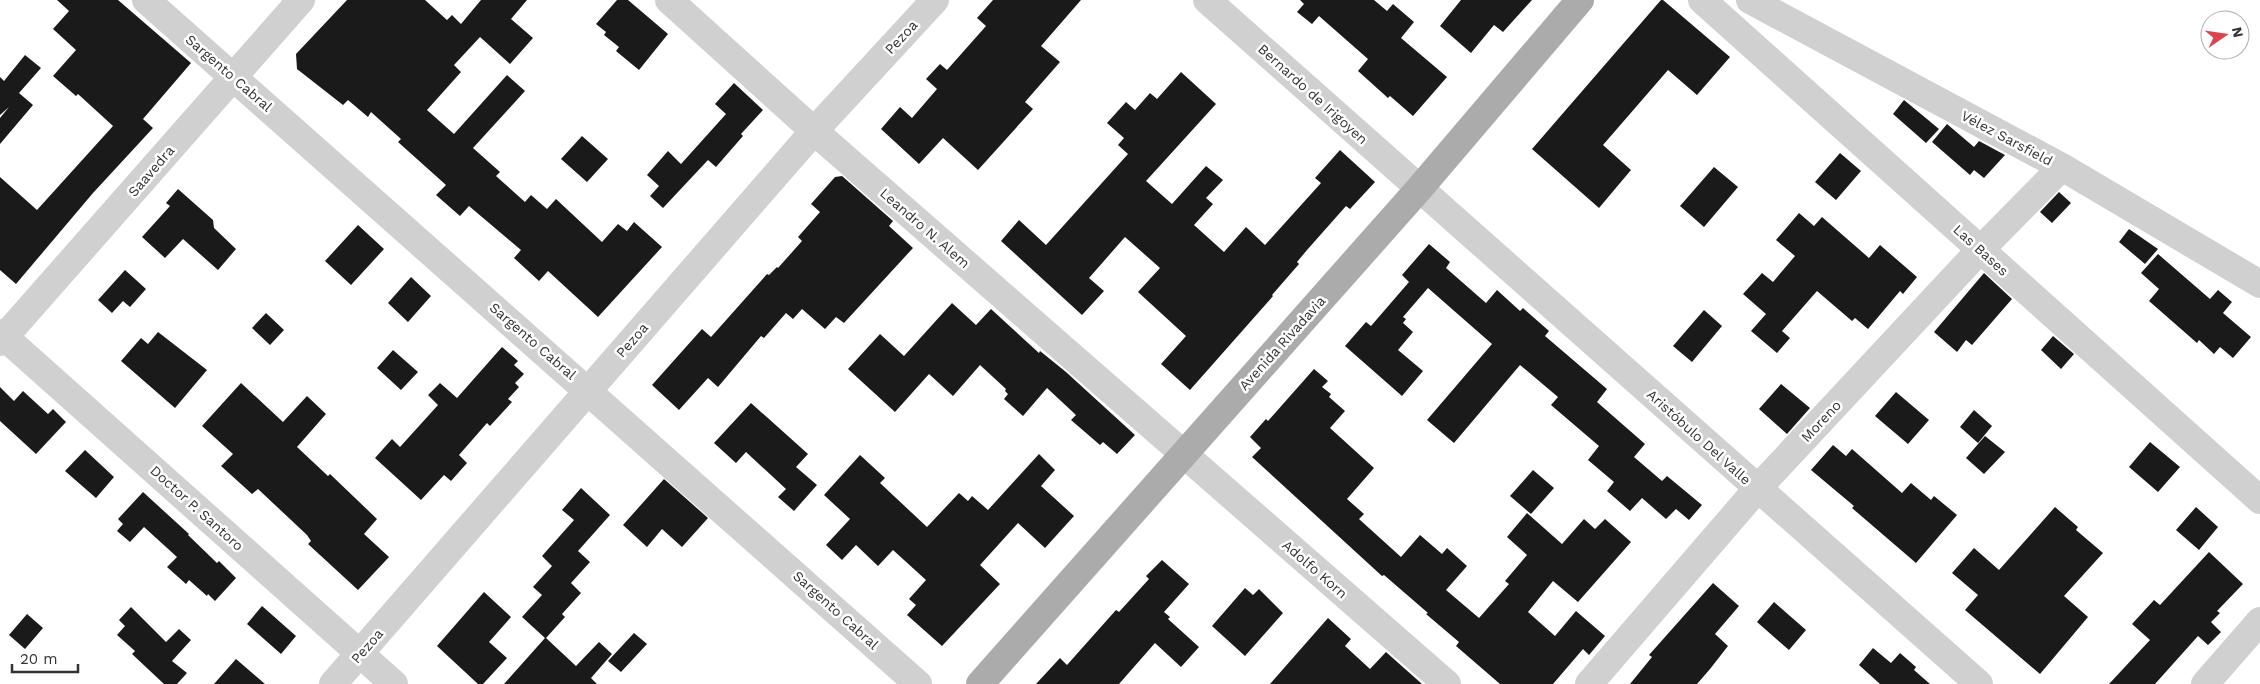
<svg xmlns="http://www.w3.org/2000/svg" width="2260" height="684" viewBox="0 0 2260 684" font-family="'Work Sans',sans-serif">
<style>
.building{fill:#1a1a1a}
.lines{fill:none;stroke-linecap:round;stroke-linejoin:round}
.minor{stroke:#d0d0d0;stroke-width:28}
.major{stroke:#ababab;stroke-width:28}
.labels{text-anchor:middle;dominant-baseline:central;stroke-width:5;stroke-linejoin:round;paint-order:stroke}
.street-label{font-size:14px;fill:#333;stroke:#fff}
</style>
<rect width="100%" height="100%" fill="#fff"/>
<path class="building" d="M57,0H118L191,63L143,119L153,128L93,193L16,284L0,270V177L37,210L113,126L78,94L76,96L53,76L76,50L53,29L69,11Z
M347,0H425L447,20L452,15L461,24L481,0H527L511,19L533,38L510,64L480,37L454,65L461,72L427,110L454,134L507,75L525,91L473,148L500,172L496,176L525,202L531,195L547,209L556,199L602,242L618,224L627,231L634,222L662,247L598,317L548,271L539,281L514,258L521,250L469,206L460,216L436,195L446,185L398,142L401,139L371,112L368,117L348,100L343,105L297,69L296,54Z
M617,0H628L668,34L639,70L616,51L619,47L604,35L606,32L596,24Z
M993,0H1081L1041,46L1060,62L1025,102L1033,109L978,170L943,138L919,164L881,129L900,107L912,118L937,89L926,79L940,64L947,70L986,26L977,18Z
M1300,0H1374L1387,11L1393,4L1414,22L1401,38L1447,77L1413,116L1390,96L1388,98L1358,71L1368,59L1319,16L1312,24L1297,12L1304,4Z
M1461,0H1532L1503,32L1494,25L1471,53L1440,26Z
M1661,0H1663L1730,57L1697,95L1668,70L1603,145L1631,170L1599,208L1532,149Z
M25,55L41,68L19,93L33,105L0,144V118L9,107L0,115V77L4,81Z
M1181,72L1216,104L1146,181L1172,204L1206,166L1223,180L1206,198L1213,204L1194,225L1224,252L1246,227L1265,245L1321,183L1315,178L1340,150L1375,182L1350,209L1346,206L1307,250L1297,262L1299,264L1272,295L1273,296L1190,390L1161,364L1186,336L1138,292L1160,268L1125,237L1089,278L1104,291L1082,315L1001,241L1019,220L1046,245L1128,154L1118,145L1124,138L1107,123L1126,102L1135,110L1150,93L1157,99Z
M734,83L763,110L741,134L743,136L716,167L708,160L663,208L650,196L659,186L647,175L668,151L681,164L726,114L715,104Z
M1904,100L1939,129L1926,143L1893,114Z
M1947,124L1974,147L1979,141L2005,155L1984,178L1974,170L1970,175L1932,142Z
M582,136L608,159L587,182L561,159Z
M1840,153L1861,171L1836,200L1815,182Z
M1714,167L1738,187L1704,227L1680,206Z
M842,176L893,221L889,226L913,248L844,323L836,317L825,329L802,309L793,319L786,313L764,338L761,336L718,387L708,378L679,410L652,385L702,329L711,337L767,274L769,275L777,267L778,268L802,241L798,237L820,212L811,204L835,177Z
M178,189L213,220L214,228L236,249L218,270L183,239L165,258L142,237L170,206L166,203Z
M2059,192L2071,203L2052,223L2040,212Z
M1799,213L1814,226L1822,217L1869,258L1880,245L1917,277L1903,294L1900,291L1868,329L1855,318L1852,321L1817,291L1782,331L1790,338L1777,353L1751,331L1766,314L1743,294L1762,273L1773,282L1795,256L1776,240Z
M358,225L384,249L351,285L325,261Z
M2129,229L2158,249L2145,264L2119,242Z
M1429,244L1450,262L1446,268L1486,303L1497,290L1520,311L1523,308L1549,331L1545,336L1607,389L1597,402L1645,444L1634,457L1662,481L1667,476L1702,505L1689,520L1676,509L1666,519L1642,498L1630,511L1607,491L1614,482L1588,460L1599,446L1551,405L1558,397L1520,365L1454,443L1427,420L1492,344L1428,288L1403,317L1406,319L1403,323L1413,332L1398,350L1423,371L1402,396L1345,346L1366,322L1371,326L1409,282L1402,275Z
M2158,254L2210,299L2218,290L2232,302L2223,313L2251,337L2233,358L2220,347L2214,354L2199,340L2197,343L2149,301L2159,289L2141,273Z
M125,270L146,289L130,307L123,301L112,313L98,300Z
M1984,273L2012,299L1972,345L1966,340L1957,352L1934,332Z
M411,277L431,296L408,322L388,303Z
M952,303L976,325L991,309L1039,353L1040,351L1066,372L1135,435L1117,454L1103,442L1100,445L1071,420L1076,415L1047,388L1023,416L1004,399L1008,394L1005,391L1006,389L980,365L953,396L929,374L895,412L848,369L880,334L904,356Z
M1704,310L1722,326L1692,362L1673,346Z
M266,313L284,330L270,345L252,328Z
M158,332L207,370L175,408L121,361L141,338L148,344Z
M2053,336L2074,354L2061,369L2041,350Z
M502,347L518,361L514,365L524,374L515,383L519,387L508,399L512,402L490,426L487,423L459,455L467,463L451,481L444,475L421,500L375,458L392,439L400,447L438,405L428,395L440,383L457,398Z
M393,350L418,372L401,390L377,368Z
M1314,369L1328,381L1322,387L1331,394L1329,397L1345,411L1330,428L1374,468L1347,499L1364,514L1359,519L1401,557L1420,535L1442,554L1447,548L1467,566L1446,590L1479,618L1509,584L1505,581L1527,555L1507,537L1527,513L1562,544L1584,519L1595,529L1605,519L1631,542L1578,602L1553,581L1528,612L1555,636L1576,611L1605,636L1589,655L1583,649L1553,684H1500L1456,646L1459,642L1426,614L1428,613L1384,575L1382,576L1252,457L1261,448L1250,437L1266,419L1268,421Z
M241,383L283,422L307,396L326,414L297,447L328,476L330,474L377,519L364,534L389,557L358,590L308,544L311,541L307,535L258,489L252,494L221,466L233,454L202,426Z
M1781,384L1810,408L1787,434L1759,409Z
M0,387L14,401L23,391L48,414L53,409L66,422L36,454L0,421Z
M1896,392L1929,420L1908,444L1875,416Z
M751,403L808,454L796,467L817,485L794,511L778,497L786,489L746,452L736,463L714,443Z
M1974,410L1992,426L1978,443L1960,427Z
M1985,436L2005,452L1984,474L1966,458Z
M2150,442L2180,467L2158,492L2129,467Z
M1833,445L1846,456L1852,449L1902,493L1911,483L1931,500L1934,496L1957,515L1916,563L1852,508L1854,506L1811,470Z
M85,450L114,477L96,498L65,471Z
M1039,454L1055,470L1041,486L1074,516L1045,548L1018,523L980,565L1000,584L942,646L907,615L916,605L909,599L926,580L893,550L878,566L856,545L842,560L826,545L850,519L824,495L860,455L885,478L880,483L927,527L959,493L968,501L972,496L988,510Z
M1533,470L1554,488L1531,514L1510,496Z
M664,479L708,518L682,547L662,529L647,547L623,525Z
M581,488L610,515L578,551L590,562L571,583L581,593L562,614L565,617L546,638L576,666L599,642L612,654L591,678L597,684H504L545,638L522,617L542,595L533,587L552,566L542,556L574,520L562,510Z
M143,492L189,534L188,535L217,563L219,561L236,578L215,601L208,594L207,596L189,580L186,584L167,567L177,557L144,527L130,542L117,531L123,524L118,519Z
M2055,507L2078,527L2076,530L2103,553L2064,596L2088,617L2040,674L1965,610L1978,595L1952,573L1974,548L1999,570Z
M2196,507L2218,527L2199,550L2176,530Z
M2209,552L2243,584L2217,611L2220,613L2211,622L2221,632L2208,645L2198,636L2155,684H2109L2150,640L2132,624L2154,600L2160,605Z
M1162,560L1189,584L1164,612L1170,617L1168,619L1199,647L1181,667L1155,643L1119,684H1036L1060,658L1067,665L1116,610L1119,612L1149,579L1146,576Z
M1713,583L1739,606L1715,634L1728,646L1710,669L1697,684H1630L1652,657L1649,655Z
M1245,588L1253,595L1259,589L1283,613L1245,656L1212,626Z
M484,592L511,617L489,642L507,658L483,684H478L437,646Z
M1774,602L1806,630L1789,650L1757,622Z
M262,606L296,636L281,654L247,624Z
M131,607L166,642L179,629L191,640L172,661L187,673L177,684H164L132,654L135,651L117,635L125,626L119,620Z
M27,614L43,628L25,649L9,635Z
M1328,618L1351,639L1345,646L1370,669L1386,652L1422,684H1270Z
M634,633L647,644L621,672L608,661Z
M1873,648L1891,663L1900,653L1916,667L1914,670L1930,684H1880L1859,665Z
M236,659L265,684H214Z"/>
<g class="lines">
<path class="minor" d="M146,0L918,684
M669,0L814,131L1447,684
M1207,0L1979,684
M1702,0L2260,500
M1750,0L2062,167L2260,284
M0,333L394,684
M0,342L301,0
M333,684L814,131L935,0
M1589,684L1758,488L1980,250L2062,167
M2205,684L2260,621"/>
<path class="major" d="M980,684L1419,189L1580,0"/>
</g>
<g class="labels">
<g class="street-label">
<text transform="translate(901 37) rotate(-47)">Pezoa</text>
<text transform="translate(229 73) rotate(41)">Sargento Cabral</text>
<text transform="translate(1313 94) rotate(42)">Bernardo de Irigoyen</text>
<text transform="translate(2007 138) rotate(28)">Vélez Sarsfield</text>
<text transform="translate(151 171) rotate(-49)">Saavedra</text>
<text transform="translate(925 228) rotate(41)">Leandro N. Alem</text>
<text transform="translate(1981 250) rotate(42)">Las Bases</text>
<text transform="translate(632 340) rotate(-49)">Pezoa</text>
<text transform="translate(533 341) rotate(41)">Sargento Cabral</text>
<text transform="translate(1282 343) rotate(-48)">Avenida Rivadavia</text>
<text transform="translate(1821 421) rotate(-47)">Moreno</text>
<text transform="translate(1699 437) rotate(42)">Aristóbulo Del Valle</text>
<text transform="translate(197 508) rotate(42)">Doctor P. Santoro</text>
<text transform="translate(1315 569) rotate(41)">Adolfo Korn</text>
<text transform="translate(836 610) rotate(42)">Sargento Cabral</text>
<text transform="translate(367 646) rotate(-49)">Pezoa</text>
</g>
</g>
<g transform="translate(2225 35) rotate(77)"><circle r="24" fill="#ffffff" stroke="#adadad"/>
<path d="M0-4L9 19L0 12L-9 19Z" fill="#db444f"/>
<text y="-8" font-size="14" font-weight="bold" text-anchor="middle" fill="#333333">N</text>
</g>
<path d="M12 664v8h66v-8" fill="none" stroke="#333333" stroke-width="2.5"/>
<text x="20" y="664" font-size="15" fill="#333333" stroke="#ffffff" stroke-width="4" paint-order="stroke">20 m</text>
</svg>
